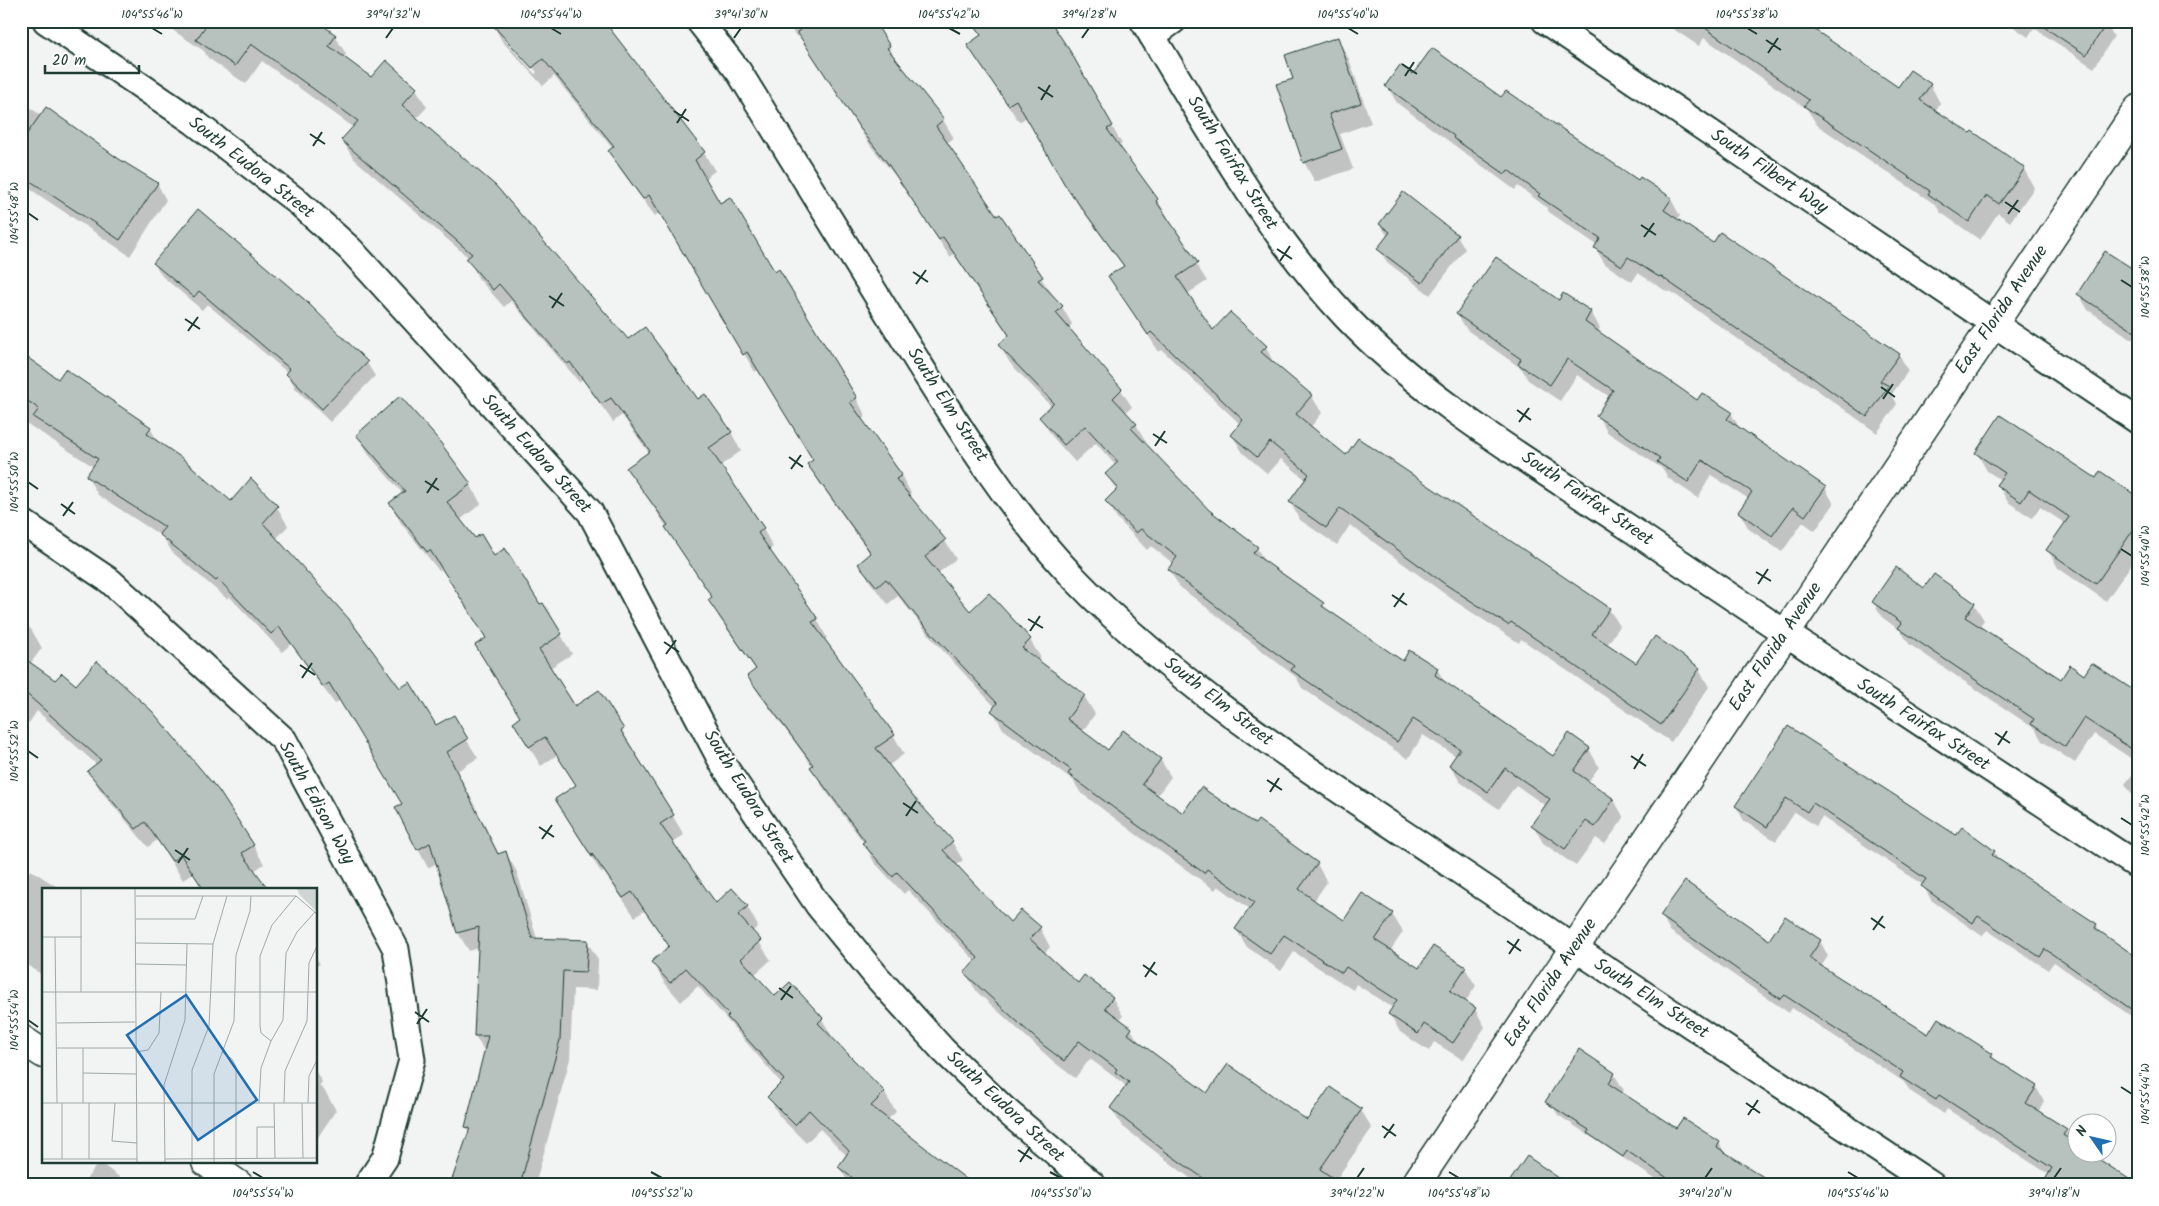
<svg xmlns="http://www.w3.org/2000/svg" width="2159" height="1206" viewBox="0 0 2159 1206" font-family="Kalam,sans-serif">
<style>
.shadow{fill:#0003;fill-rule:evenodd}
.building{fill:#b7c1bd;stroke:#1f3d34}
.lines{fill:none;stroke-linecap:round;stroke-linejoin:round}
.minor-casing{stroke:#1f3d34;stroke-width:29}
.tertiary-casing{stroke:#1f3d34;stroke-width:31}
.minor{stroke:#fff;stroke-width:25}
.tertiary{stroke:#fff;stroke-width:28}
.ticks{fill:none;stroke:#1f3d34;stroke-width:2}
.labels{text-anchor:middle;dominant-baseline:central;stroke-width:4;stroke-linejoin:round;paint-order:stroke}
.street-label{font-size:18px;fill:#1f3d34;stroke:#fff}
.inset-road{fill:none;stroke:#9eaaa7;stroke-width:1}
.view{fill:#1f6fb2;fill-opacity:0.15;stroke:#1f6fb2;stroke-width:2.5}
.inset-edge{fill:none;stroke:#1f3d34;stroke-width:2.5}
.neatline{fill:none;stroke:#1f3d34;stroke-width:2}
.ticks-label{font-size:12px;text-anchor:middle;fill:#1f3d34}
</style>
<rect width="100%" height="100%" fill="#f2f3f3"/>
<filter id="ink" filterUnits="userSpaceOnUse"><feTurbulence type="fractalNoise" baseFrequency=".02" numOctaves="2"/><feDisplacementMap in="SourceGraphic" scale="10" xChannelSelector="R" yChannelSelector="G"/><feConvolveMatrix kernelMatrix="1 2 1 2 8 2 1 2 1" color-interpolation-filters="sRGB"/></filter>
<g filter="url(#ink)">
<path class="shadow" d="M159,21H315L335,36L346,54L344,58L371,78L416,89L427,107L416,119L628,341L731,432L741,451L720,466L763,529L773,547L768,550L817,619L827,638L824,640L894,736L904,754L888,766L910,795L952,842L963,860L956,866L1010,924L1040,928L1050,947L1044,954L1078,984L1112,997L1123,1016L1119,1020L1131,1029L1140,1045L1208,1095L1308,1122L1361,1110L1372,1128L1335,1181L1341,1185H1199L1122,1126L1111,1108L1126,1088L1124,1084L1090,1059L1075,1078L1055,1063L977,992L966,974L976,962L908,890L904,894L874,862L864,843L822,786L813,767L759,694L748,676L756,670L720,619L710,600L713,598L628,468L649,453L622,415L613,422L582,379L579,382L511,301L504,307L478,278L469,258L353,158L342,140L353,127L262,61L246,84L208,58L204,51Z
M784,21H873L899,64L943,120L954,138L947,143L997,218L1062,307L1072,324L1068,329L1121,390L1132,407L1125,413L1136,424L1146,442L1144,444L1208,511L1257,548L1265,563L1323,604L1326,610L1403,662L1437,669L1446,684L1553,758L1589,749L1599,767L1588,782L1614,800L1624,818L1605,844L1596,838L1576,866L1543,843L1533,825L1546,806L1516,785L1499,809L1460,782L1450,765L1456,756L1423,735L1408,759L1302,688L1296,677L1180,587L1169,570L1174,564L1151,546L1147,550L1117,518L1107,501L1117,491L1107,475L1116,466L1096,443L1075,462L1051,435L1041,417L1052,407L1010,363L1000,346L1009,336L954,254L950,257L898,179L870,145L799,35L797,37Z
M971,21L1069,52L1122,144L1118,146L1157,200L1168,217L1166,219L1207,281L1187,294L1213,332L1266,347L1275,366L1311,395L1322,413L1310,428L1346,457L1609,609L1620,626L1607,645L1636,665L1699,669L1709,687L1671,742L1521,639L1519,643L1456,602L1350,525L1337,545L1300,520L1290,502L1306,480L1281,459L1268,474L1243,453L1232,435L1241,425L1162,350L1159,352L1110,277L1124,267L1077,203L1027,117L1019,122L969,45L982,37Z
M1665,21H1800L1899,89L1930,84L1940,103L1935,112L2024,169L2034,188L2010,222L1998,213L1980,240L1940,212L1936,205L1817,125L1807,109L1704,38L1699,46L1667,25Z
M2005,21H2104L2114,36L2094,68L2034,28L2028,37Z
M492,23L670,107L704,153L715,171L704,179L720,205L775,273L856,398L866,416L861,420L901,475L911,493L908,495L945,541L956,559L937,574L970,613L989,595L1030,640L1041,658L1037,661L1084,696L1095,714L1082,732L1108,751L1160,759L1171,777L1157,796L1183,815L1255,826L1317,864L1327,882L1314,901L1344,922L1392,914L1403,932L1390,951L1419,969L1433,947L1465,968L1476,986L1465,1002L1475,1009L1485,1027L1463,1060L1434,1042L1429,1051L1400,1032L1390,1014L1393,1008L1356,984L1353,990L1294,952L1281,971L1247,947L1236,929L1250,909L1218,886L1215,890L1137,835L1080,792L1073,780L1003,729L993,711L995,707L934,641L898,596L888,604L870,582L860,564L871,555L819,482L809,464L815,460L759,369L755,372L660,212L655,216L620,169L610,151L613,149L554,76L543,86L502,41ZM502,37H505L537,72L535,74Z
M1337,39L1349,59L1371,123L1340,134L1353,169L1315,182L1304,162L1295,79Z
M1413,76L1501,99L1671,199L1680,216L1677,220L1713,244L1899,354L1908,371L1892,394L1897,404L1877,433L1813,387L1748,346L1670,291L1669,293L1638,273L1632,282L1605,264L1595,248L1597,245L1549,212L1546,207L1518,186L1515,190L1397,103L1387,86Z
M21,101L42,116L157,183L166,200L130,256L21,183Z
M1380,224L1457,235L1465,249L1430,295L1387,262L1379,249L1388,237Z
M154,263L367,363L375,376L330,422L295,388L288,373L207,304L202,310L162,276Z
M2138,273V343L2088,310L2079,294Z
M1564,295L1591,312L1600,328L1598,332L1698,402L1731,413L1740,429L1825,488L1834,504L1815,531L1803,522L1782,552L1749,529L1739,512L1749,499L1711,475L1698,498L1668,478L1663,469L1607,432L1598,416L1610,397L1577,375L1560,401L1528,380L1522,369L1467,330L1457,314L1559,302Z
M21,355L59,381L126,411L150,428L160,445L232,502L277,507L288,526L276,539L400,690L436,727L455,721L478,758L457,771L499,855L506,853L517,872L537,939L587,941L598,960L597,990L573,989L570,1059L535,1185H452L470,1133L466,1126L485,1052L475,1036L479,948L469,951L458,933L437,863L428,868L418,849L403,805L340,700L335,704L291,644L282,652L229,596L227,599L172,552L163,537L98,495L87,476L94,467L21,420Z
M358,435L470,484L481,504L460,520L475,539L540,606L542,604L561,635L572,654L550,668L575,707L599,692L684,835L672,843L715,905L747,906L758,926L752,932L771,960L754,975L775,998L822,1019L833,1038L884,1092L896,1112L887,1120L972,1185H850L839,1167L847,1156L820,1129L806,1143L780,1117L769,1097L782,1084L698,986L681,1002L664,982L653,963L670,947L644,911L635,917L603,871L602,874L567,818L577,786L557,755L541,766L526,742L521,718L487,639L442,568L439,571L401,523L390,503L403,494L369,455Z
M1977,453L2096,479L2138,498V555L2106,601L2058,568L2048,550L2066,524L2040,507L2032,518L2008,502L1998,485L2001,480L1987,471Z
M1924,589L1974,604L1984,620L1979,627L2061,681L2084,676L2138,702V763L2094,734L2075,763L2042,741L2035,729L1909,644L1901,631L1883,618L1873,602Z
M21,622L31,629L42,648L30,664L253,845L264,864L254,871L204,890L193,873L183,880L157,840L148,847L100,790L89,771L97,765L37,711L29,723L21,717Z
M1789,728L1957,837L1994,852L2000,861L2096,925L2102,934L2138,959V1021L2054,962L2048,970L1987,930L1982,936L1931,900L1923,885L1822,817L1816,826L1795,812L1776,841L1744,821L1736,806Z
M2138,767V803L2125,784Z
M21,867L29,872L31,870L62,890H44V976L21,961Z
M1662,916L1769,942L1820,941L1828,956L1821,967L1928,1036L1992,1055L1996,1062L2036,1087L2044,1101L2038,1112L2066,1130L2076,1145V1154H2089L2137,1185L2050,1175L1947,1109L1944,1114L1910,1091L1904,1082L1792,1008L1789,1013L1670,931Z
M316,958L320,964L316,966Z
M316,1072L322,1082L319,1086L324,1090L336,1110L316,1140Z
M1614,1074L1624,1090L1621,1094L1677,1130L1683,1119L1719,1143L1725,1153L1774,1185H1664L1558,1115L1548,1099Z
M99,1162L130,1185H82Z"/>
<path class="building" d="M209,21H317L336,35L329,46L371,77L386,60L417,88L402,105L496,186L628,339L645,327L698,399L705,394L732,432L709,448L764,528L758,533L818,619L812,622L895,735L876,748L911,794L953,841L943,850L1010,922L1021,910L1041,927L1030,939L1078,983L1084,975L1113,997L1105,1008L1132,1028L1128,1034L1207,1093L1228,1064L1307,1120L1330,1087L1362,1109L1320,1169L1343,1185H1213L1166,1152L1110,1108L1129,1082L1115,1072L1117,1069L1079,1041L1064,1061L1043,1045L964,973L978,958L897,872L893,877L862,843L865,841L810,767L813,765L747,676L756,669L708,600L712,597L665,527L668,525L626,468L650,451L611,398L601,404L570,362L567,364L499,284L493,290L466,259L472,254L341,140L358,121L251,44L235,66L196,40Z
M489,21H604L705,152L695,160L720,203L730,197L775,272L779,269L857,398L850,402L902,475L896,479L946,540L925,557L970,611L989,593L1031,639L1022,648L1085,695L1067,719L1108,750L1123,730L1161,759L1142,784L1183,813L1201,787L1255,824L1258,820L1318,863L1299,889L1321,905L1344,920L1362,893L1393,913L1375,940L1419,968L1433,946L1466,967L1450,991L1476,1008L1453,1043L1424,1024L1418,1034L1388,1014L1397,1000L1346,967L1342,973L1284,935L1270,954L1235,929L1254,902L1207,869L1204,873L1126,817L1068,774L1071,770L991,711L997,703L922,623L886,579L877,587L858,564L871,553L807,464L813,460L747,352L743,355L649,195L643,199L608,151L614,146L543,59L532,68Z
M814,21H874L890,46L887,48L944,119L936,126L997,216L1000,214L1043,277L1038,280L1063,306L1056,313L1122,389L1113,398L1137,424L1131,428L1209,510L1258,547L1253,553L1324,603L1322,606L1403,661L1409,650L1438,668L1435,675L1553,756L1569,733L1590,748L1574,771L1614,799L1595,827L1586,821L1565,849L1531,825L1550,799L1505,768L1488,792L1449,765L1460,749L1413,719L1397,742L1291,670L1294,666L1237,625L1238,623L1168,569L1177,557L1141,529L1136,533L1105,501L1118,488L1105,474L1118,462L1085,426L1064,445L1039,417L1054,403L998,345L1009,335L943,237L939,240L886,161L859,127L797,32Z
M971,21H1050L1070,51L1113,126L1107,129L1158,199L1156,201L1198,263L1177,277L1213,330L1230,312L1267,346L1261,352L1312,395L1296,414L1346,455L1358,438L1610,608L1592,634L1636,663L1655,636L1700,668L1661,725L1511,622L1508,625L1445,584L1340,508L1326,528L1289,502L1309,474L1270,442L1257,457L1231,435L1243,420L1151,332L1148,335L1108,276L1124,266L1065,185L1016,100L1008,105L967,45L981,35Z
M1695,21H1802L1898,87L1910,70L1931,84L1920,100L1970,133L1972,131L2025,168L1999,204L1987,195L1969,222L1928,194L1930,191L1804,106L1809,100Z
M2035,21H2108L2086,55Z
M1338,37L1361,103L1329,114L1342,149L1303,163L1276,84L1293,79L1285,55Z
M1432,48L1501,97L1506,91L1638,180L1640,177L1672,198L1664,210L1713,243L1720,232L1900,354L1880,381L1889,386L1867,417L1802,370L1737,329L1660,276L1659,277L1628,257L1622,266L1594,248L1600,238L1538,196L1540,194L1508,170L1505,174L1453,138L1454,136L1385,86L1400,65L1413,74Z
M46,107L119,159L158,183L120,240L21,175V142Z
M1403,192L1458,235L1422,283L1377,249L1390,232L1379,224Z
M198,209L305,300L368,362L322,409L286,374L290,369L199,291L194,297L153,263Z
M2105,251L2138,272V334L2077,294Z
M1496,257L1559,300L1563,293L1591,311L1585,322L1697,400L1702,393L1732,412L1727,419L1826,487L1805,516L1793,507L1772,536L1738,512L1752,492L1702,460L1688,482L1657,462L1660,458L1596,416L1613,390L1567,359L1550,385L1518,364L1521,359L1456,314Z
M21,353L58,379L65,369L151,427L147,434L182,458L231,501L251,478L278,506L263,523L349,619L400,688L410,682L436,725L454,715L468,739L447,752L498,854L506,851L532,938L588,940L586,972L563,971L560,1040L520,1185H450L470,1128L465,1127L488,1036H474L479,927L457,933L430,843L417,850L395,807L402,804L329,683L323,687L279,627L271,634L218,579L216,581L159,534L165,527L86,476L98,459L33,417L39,409L21,396Z
M400,396L437,438L471,484L447,502L475,538L481,534L494,556L505,548L540,604L543,603L562,634L539,649L575,706L599,690L624,729L621,731L674,815L660,824L716,903L732,888L748,906L738,915L761,940L741,959L775,996L790,982L823,1018L818,1023L885,1092L871,1106L974,1185H862L838,1167L849,1151L809,1110L795,1125L767,1097L784,1080L727,1017L729,1015L686,968L670,983L651,962L669,946L632,892L623,898L592,854V857L555,799L576,785L545,737L529,747L513,722L520,717L475,645L486,638L430,550L427,552L389,503L405,491L356,435Z
M2000,415L2096,478L2100,471L2138,497V523L2096,584L2046,550L2069,517L2029,490L2021,502L1996,485L2005,473L1975,453Z
M1896,567L1924,588L1934,574L1975,603L1965,617L2061,679L2070,665L2084,675L2092,663L2138,693V753L2084,718L2065,747L2031,724L2034,719L1898,628L1902,623L1872,602Z
M21,656L55,680L62,673L76,685L97,661L152,711L219,791L254,845L242,853L269,890H204L181,855L172,861L145,822L136,829L87,771L101,760L21,689Z
M1788,726L1956,835L1962,827L1995,851L1992,855L2097,924L2095,928L2138,958V1014L2045,949L2040,957L1978,916L1973,923L1921,886L1926,879L1813,803L1807,812L1786,798L1767,827L1735,806Z
M1685,881L1769,940L1785,916L1821,940L1809,958L1928,1034L1938,1018L1993,1054L1991,1057L2037,1086L2026,1103L2067,1129L2063,1135L2076,1144V1154H2091L2138,1185H2042L2052,1168L1939,1095L1936,1100L1900,1077L1903,1072L1784,995L1780,999L1660,916Z
M1579,1049L1615,1073L1609,1084L1676,1128L1683,1118L1720,1142L1717,1147L1776,1185H1678L1627,1151L1623,1157L1587,1133L1589,1130L1545,1102Z
M1527,1156L1569,1185H1507Z"/>
<g class="lines">
<defs>
<path id="minor" d="M46,21L194,122L299,203L350,249L590,512L724,766L818,905L877,977L943,1050L1003,1108L1093,1185
M699,21L739,72C793,160 847,247 901,335C954,419 1006,507 1075,579C1182,690 1312,772 1439,857C1603,968 1768,1076 1932,1185
M1143,21C1206,123 1264,230 1346,317C1427,402 1531,462 1628,527C1797,642 1967,754 2138,866
M1545,21L2138,421
M1152,36L1173,21
M21,521L110,581L284,740L396,949L412,1060L385,1158L367,1185"/>
<path id="tertiary" d="M21,1039L44,1054
M206,1162L239,1185
M1415,1185L2138,109"/>
</defs>
<use href="#minor" class="minor-casing"/>
<use href="#tertiary" class="tertiary-casing"/>
<use href="#minor" class="minor"/>
<use href="#tertiary" class="tertiary"/>
</g>
</g>
<path class="ticks" d="M152,28L162,34M551,28L561,34M949,28L960,34M1348,28L1358,34M1747,28L1757,34M386,38L393,28M734,38L741,28M1082,38L1089,28M1766,40L1781,50M1768,53L1778,38M1402,64L1417,74M1405,76L1414,62M1038,87L1053,97M1041,100L1050,85M674,111L689,121M677,123L686,109M310,134L325,144M313,146L322,132M2005,202L2020,212M28,213L38,220M2008,214L2018,200M1641,225L1656,235M1644,237L1654,223M1277,249L1292,259M1280,261L1290,246M913,272L928,282M2121,280L2132,287M916,284L926,270M549,296L564,306M552,308L562,293M185,319L200,329M188,331L198,317M1881,387L1895,397M1883,399L1893,384M1517,410L1531,420M1519,422L1529,408M1153,434L1167,443M1155,446L1165,431M789,457L803,467M791,469L801,455M425,481L439,490M28,482L38,489M427,493L437,478M61,504L75,514M63,516L73,502M2121,549L2132,556M1756,572L1771,581M1758,584L1768,569M1392,595L1407,605M1394,607L1404,593M1028,619L1043,628M1030,631L1040,616M664,642L679,652M666,654L676,640M300,665L315,675M302,678L312,663M1995,733L2010,743M1998,745L2007,731M28,751L38,758M1631,756L1646,766M1634,769L1643,754M1267,780L1282,790M1270,792L1279,778M903,803L918,813M906,816L916,801M2121,818L2132,825M539,827L554,837M542,839L552,825M175,850L190,860M178,863L188,848M1871,918L1885,928M1873,930L1883,916M1507,941L1521,951M1509,954L1519,939M1143,965L1157,975M1145,977L1155,962M779,988L793,998M781,1000L791,986M415,1012L429,1022M28,1020L38,1027M417,1024L427,1009M2121,1087L2132,1094M1746,1103L1760,1113M1748,1115L1758,1100M1382,1126L1396,1136M1384,1138L1394,1124M1018,1150L1032,1159M1020,1162L1030,1147M253,1172L263,1178M651,1172L662,1178M1050,1172L1061,1178M1449,1172L1459,1178M1848,1172L1858,1178M1357,1178L1364,1168M1705,1178L1712,1168M2054,1178L2061,1168"/>
<g class="labels">
<g class="street-label">
<text transform="translate(1232 163) rotate(58)">South Fairfax Street</text>
<text transform="translate(251 168) rotate(38)">South Eudora Street</text>
<text transform="translate(1769 172) rotate(34)">South Filbert Way</text>
<text transform="translate(2002 310) rotate(-56)">East Florida Avenue</text>
<text transform="translate(947 405) rotate(57)">South Elm Street</text>
<text transform="translate(536 454) rotate(48)">South Eudora Street</text>
<text transform="translate(1587 499) rotate(34)">South Fairfax Street</text>
<text transform="translate(1776 647) rotate(-56)">East Florida Avenue</text>
<text transform="translate(1218 702) rotate(38)">South Elm Street</text>
<text transform="translate(1923 725) rotate(33)">South Fairfax Street</text>
<text transform="translate(748 797) rotate(58)">South Eudora Street</text>
<text transform="translate(316 803) rotate(61)">South Edison Way</text>
<text transform="translate(1551 983) rotate(-56)">East Florida Avenue</text>
<text transform="translate(1651 999) rotate(33)">South Elm Street</text>
<text transform="translate(1005 1107) rotate(43)">South Eudora Street</text>
</g>
</g>
<g transform="translate(42 888)">
<rect width="275" height="275" fill="#f2f3f3"/>
<path d="M255,0H275V24L257,6Z" fill="#ced5d3"/>
<path class="inset-road" d="M93,0L95,275M94,8H254L275,26M94,31H153L161,8M0,49H40M13,49L15,215M94,55L171,56M94,76L145,77M0,104H275M39,104V0M15,135L93,134M229,153L219,145L218,138V68L230,37L254,8M15,160H94M41,160V215M94,164L106,162L117,145L119,104M180,164L190,171L194,179V275M41,185L94,186M0,215H275M20,215V271M47,215V271M73,215L70,253L95,255M217,215L219,180L229,153L241,132L244,65L255,44L273,24M232,215L233,270M242,215L243,183L265,133L267,75L275,58M260,215L261,270M266,215L267,188L275,172M0,271H95M123,271L275,270M215,271V239H233M123,275L122,197L143,132L145,55M150,275V182L167,138L171,56L185,8M172,275V186L192,133L194,67L208,23L209,8"/>
<path class="view" d="M144,107L215,212L156,252L85,147Z"/>
<rect width="275" height="275" class="inset-edge"/>
</g>
<rect width="2159" height="1206" fill="none" stroke="#fff" stroke-width="55"/>
<g transform="translate(2092 1138) rotate(304)"><circle r="24" fill="#ffffff" stroke="#a5b1ae"/>
<path d="M0-4L9 19L0 12L-9 19Z" fill="#1f6fb2"/>
<text y="-8" font-size="14" font-weight="bold" text-anchor="middle" fill="#1f3d34">N</text>
</g>
<path d="M45 65v8h94v-8" fill="none" stroke="#1f3d34" stroke-width="2.5"/>
<text x="52" y="65" font-size="15" fill="#1f3d34" stroke="#ffffff" stroke-width="4" paint-order="stroke">20 m</text>
<rect x="28" y="28" width="2104" height="1150" class="neatline"/>
<g class="ticks-label">
<text x="152" y="18">104°55'46"W</text>
<text x="393" y="18">39°41'32"N</text>
<text x="551" y="18">104°55'44"W</text>
<text x="741" y="18">39°41'30"N</text>
<text x="949" y="18">104°55'42"W</text>
<text x="1089" y="18">39°41'28"N</text>
<text x="1348" y="18">104°55'40"W</text>
<text x="1747" y="18">104°55'38"W</text>
<text transform="translate(14 213) rotate(-90)" y="4">104°55'48"W</text>
<text transform="translate(2145 287) rotate(-90)" y="4">104°55'38"W</text>
<text transform="translate(14 482) rotate(-90)" y="4">104°55'50"W</text>
<text transform="translate(2145 556) rotate(-90)" y="4">104°55'40"W</text>
<text transform="translate(14 751) rotate(-90)" y="4">104°55'52"W</text>
<text transform="translate(2145 825) rotate(-90)" y="4">104°55'42"W</text>
<text transform="translate(14 1020) rotate(-90)" y="4">104°55'54"W</text>
<text transform="translate(2145 1094) rotate(-90)" y="4">104°55'44"W</text>
<text x="263" y="1197">104°55'54"W</text>
<text x="662" y="1197">104°55'52"W</text>
<text x="1061" y="1197">104°55'50"W</text>
<text x="1357" y="1197">39°41'22"N</text>
<text x="1459" y="1197">104°55'48"W</text>
<text x="1705" y="1197">39°41'20"N</text>
<text x="1858" y="1197">104°55'46"W</text>
<text x="2054" y="1197">39°41'18"N</text>
</g>
</svg>
